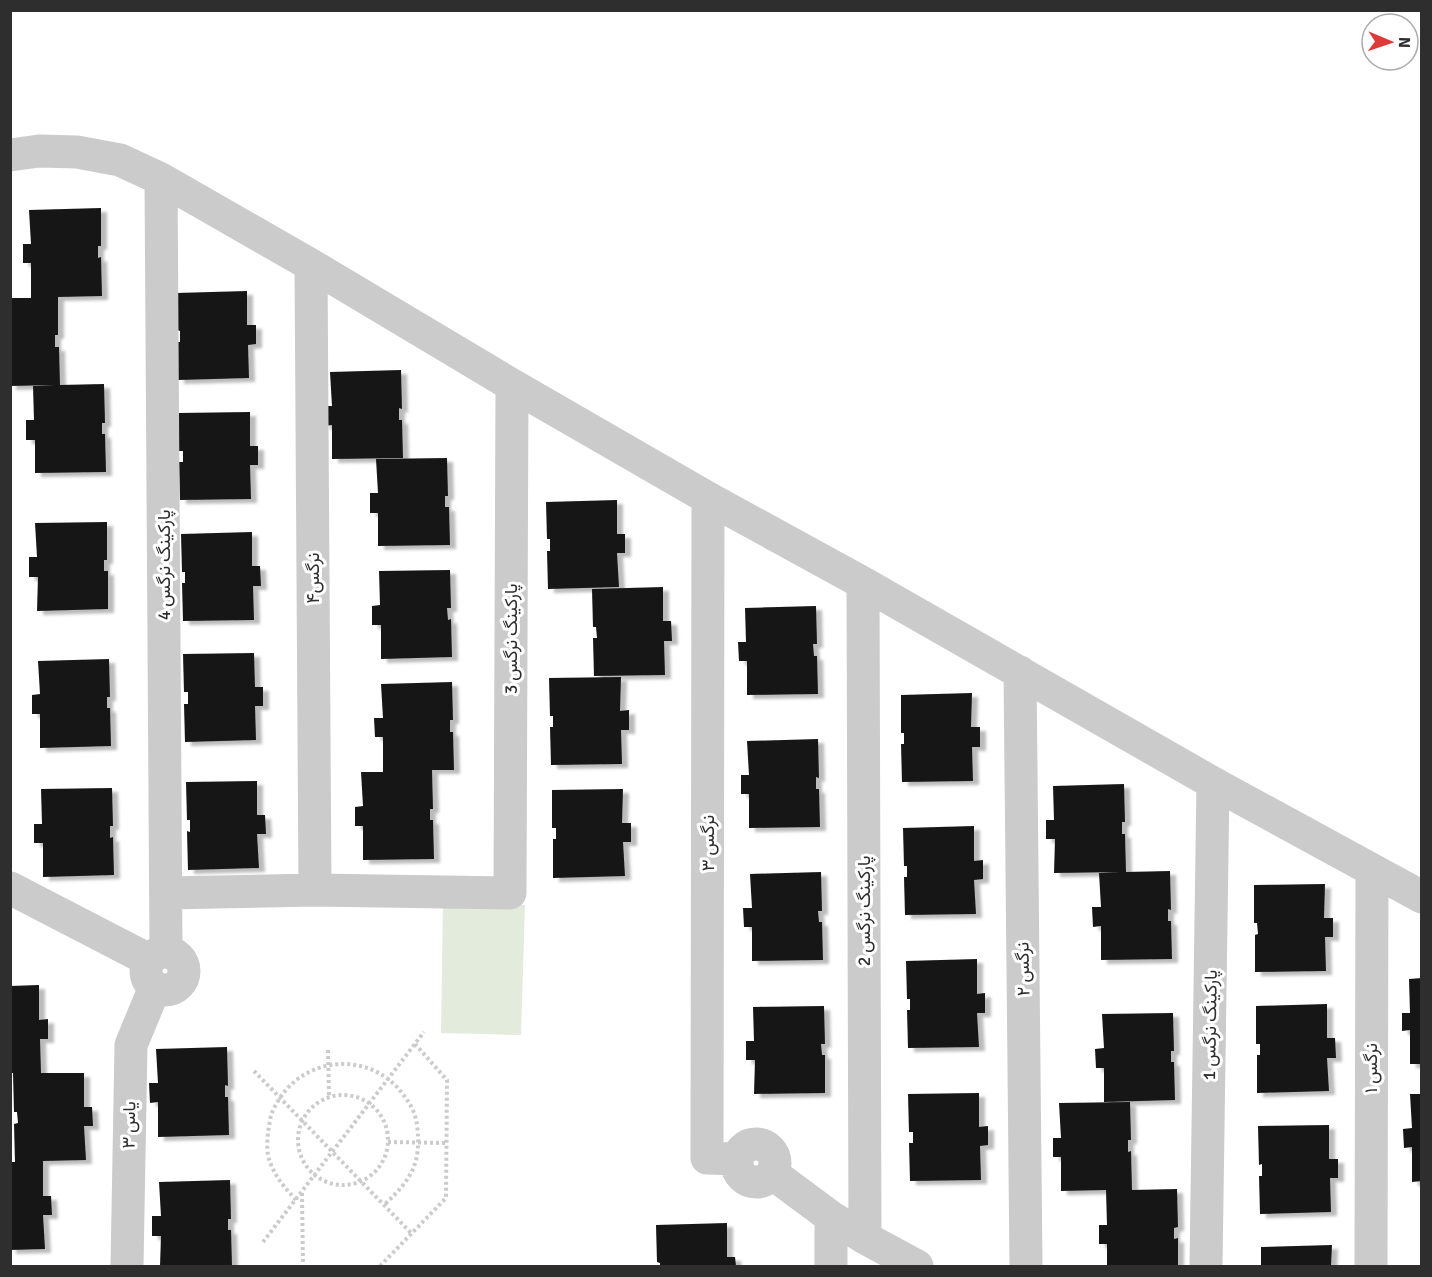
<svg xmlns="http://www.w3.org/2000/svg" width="1432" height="1277" viewBox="0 0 1432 1277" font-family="Signika,Vazirmatn,sans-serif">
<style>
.grass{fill:#e3ebdc}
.building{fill:#151515;filter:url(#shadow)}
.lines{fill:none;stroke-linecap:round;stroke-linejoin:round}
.path{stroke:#cbcbcb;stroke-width:4;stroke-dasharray:3 3;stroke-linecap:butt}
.street{stroke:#cbcbcb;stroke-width:33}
.labels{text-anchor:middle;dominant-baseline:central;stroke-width:6;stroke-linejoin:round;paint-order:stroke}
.street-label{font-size:18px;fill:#2e2e2e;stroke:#fff}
</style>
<defs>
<filter id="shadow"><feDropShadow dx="6" dy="4" stdDeviation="1.5" flood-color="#0004"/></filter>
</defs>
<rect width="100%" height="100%" fill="#fff"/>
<path class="grass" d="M443,902L525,905L521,1035L441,1033Z"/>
<path class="building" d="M101,208V246H98V258L101,257L102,296L58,297V335H55V347H59L60,385L104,384L105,423H102V434H105L106,472L35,473V440H26V420H34L33,386L54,385L10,386V298H31V263H23V244H31L29,210Z
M247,291V325H256V344L248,345L249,378L178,380L177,342H180V331L177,330L176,293Z
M401,370L402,409L399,408V420H402L403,458L332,459V425L324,426L323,406H332L330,372Z
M250,412V446H258V465H250L251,499L180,500L179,462H183V451H179L178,413Z
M447,458L448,496H445V507H449L450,545L378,546V513H370V493H378L376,459Z
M617,500V534H625V553H617L619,587L548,589L547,551H550V539H547L546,502Z
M107,522V560H104V571H108V609L37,611L38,577H29V557H37L35,523Z
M252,532V566H260L261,586H253L254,620L183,621L182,583H185V572H182L181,534Z
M450,570L451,608H447L448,620L451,619L452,657L381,659V625H372V606L380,605L379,571Z
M663,587V621H671L672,641H664L665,675L594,676L593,638H597L596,627H593L592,589Z
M816,606L817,644H813L814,656H817L818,694L747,695V661H739L738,642H746L745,608Z
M254,653L255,687H263V706H255L256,740L185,742L184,704H188V692H184L183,654Z
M109,659L110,697H107V708H110L111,746L40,748V714H32V695L40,694L38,661Z
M621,677L620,711L629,710V730H621L622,764L551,765L550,727H553V716H550L549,678Z
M452,682L453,720H450V732H453L454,770H432L433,809H430V820H433L434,859L363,860V826H355V807L363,806L361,772H383V737H375L374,718H383L381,684Z
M972,693L971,727H980V747H972L973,781L902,782L901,744H904V733H901V695Z
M818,739L819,778L816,777V789H819L820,827L749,828V794H741V775H749L747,741Z
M257,781V815H265L266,834H257L259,868L188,870L187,831L190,832V820H187L186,782Z
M1124,784L1125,822H1122V834H1125L1126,872L1170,871L1171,910L1168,909V921H1171L1172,959L1101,960V926L1093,927L1092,907H1101L1099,873L1120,872L1054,873L1055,839H1046V820H1054L1053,786Z
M112,788L113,826H110V838L113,837L114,875L43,877V843H34V824H42L41,789Z
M623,789L622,823H631V842H623L625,876L553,878V839H556V828H552V790Z
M974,826V861L983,860V879L974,880L976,914L905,915L904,877H907V866H904L903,828Z
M821,872L822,911H818L819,922H822L823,960L752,961V927H744L743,908H752L750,874Z
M1325,884L1324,918H1333V937H1325L1326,971L1255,972V935L1258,934L1257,923H1254V885Z
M977,959V994L985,993V1013H977L979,1047L908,1048L907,1010H910V999H907L906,961Z
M1422,978V1064H1410V1030L1402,1031V1013H1410L1409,979Z
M39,985V1020L48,1019V1039H40L41,1073H84V1107H92L93,1126H84L86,1160L43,1161V1196H51L52,1215H43L45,1249L10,1250V1162H15L14,1124L18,1123L17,1112H14L13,1073H10V986Z
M1327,1004V1038H1335L1336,1058H1327L1329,1091L1257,1093V1055H1260V1044H1256V1006Z
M824,1006L825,1044H821L822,1055H825V1093L754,1094L755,1060H746V1041H754L753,1007Z
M1173,1013L1174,1051H1171V1062H1174L1175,1100L1104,1102V1068H1096L1095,1049L1104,1048L1102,1014Z
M227,1047L228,1086L225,1085V1097H228L229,1135L158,1137V1102L150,1103L149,1083H158L156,1049Z
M979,1093V1127L988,1126V1145L980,1146L981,1180L910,1181L909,1143H913V1132H909L908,1094Z
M1410,1094H1422V1181L1412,1182V1147L1404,1148L1403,1129L1412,1128Z
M1130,1102L1131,1140H1128V1152L1131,1151L1132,1190L1177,1189L1178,1227L1174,1228V1239L1178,1238V1266H1107V1244H1099V1225H1107L1106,1190L1061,1191V1157H1053V1138H1061L1059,1103Z
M1329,1125V1159H1338V1178H1330L1331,1212L1260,1214L1259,1176H1262V1164L1259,1165L1258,1126Z
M230,1180L231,1219H228V1230H231L232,1266H160L161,1236H152V1216H161L159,1182Z
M727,1223V1257H735L736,1266H660V1263L657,1262L656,1225Z
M1332,1245L1331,1266H1261V1247Z"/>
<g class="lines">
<path class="path" d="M328,1050L329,1097
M254,1071L412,1234
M298 1140a45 45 0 1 1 90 0a45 45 0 1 1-90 0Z
M388,1142L446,1143
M302,1193L303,1266
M296,1200C285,1188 276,1178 270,1162C266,1152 267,1138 269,1126C270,1122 270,1117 272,1113C273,1109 276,1105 278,1101C303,1059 361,1051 396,1086C406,1097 415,1109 417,1125C422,1163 411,1180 384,1205
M263,1242L424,1032
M380,1266L446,1198L447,1080L415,1044"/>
<path class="street" d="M10,155L39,151L77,152L120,160L161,179L311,265L512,385L708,498L863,583L1213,783L1422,897
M161,179L166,951
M311,265L315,890
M708,498L707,1158L737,1159
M863,583L865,1238
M1020,672L1026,1266
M10,888L149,960
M166,893L315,890L510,893L512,385
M146 971a19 19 0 1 1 38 0a19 19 0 1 1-38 0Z
M737 1163a19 19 0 1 1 38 0a19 19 0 1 1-38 0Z
M773,1174L831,1217L865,1238L917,1266
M127,1266L131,1045L155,987
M831,1266V1217
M1206,1266L1213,783
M1371,1266L1372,870"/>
</g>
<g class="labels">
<g class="street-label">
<text transform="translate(164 565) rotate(-90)">پارکینگ نرگس 4</text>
<text transform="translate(313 578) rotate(-90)">نرگس۴</text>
<text transform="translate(511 639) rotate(-90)">پارکینگ نرگس 3</text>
<text transform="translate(708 843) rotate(-90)">نرگس ۳</text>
<text transform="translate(864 911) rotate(-90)">پارکینگ نرگس 2</text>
<text transform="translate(1023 969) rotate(-91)">نرگس ۲</text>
<text transform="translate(1210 1025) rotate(-89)">پارکینگ نرگس 1</text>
<text transform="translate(1371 1068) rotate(-90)">نرگس ۱</text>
<text transform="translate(129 1125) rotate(-89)">یاس ۳</text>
</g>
</g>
<rect width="1432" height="1277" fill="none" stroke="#2e2e2e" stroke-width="24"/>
<g transform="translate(1390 42) rotate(92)"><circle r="28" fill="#ffffff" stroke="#ababab" stroke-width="1.5"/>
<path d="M0-4.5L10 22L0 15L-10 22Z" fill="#dd3a39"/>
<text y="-9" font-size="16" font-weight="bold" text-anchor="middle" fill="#2e2e2e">N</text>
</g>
</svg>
